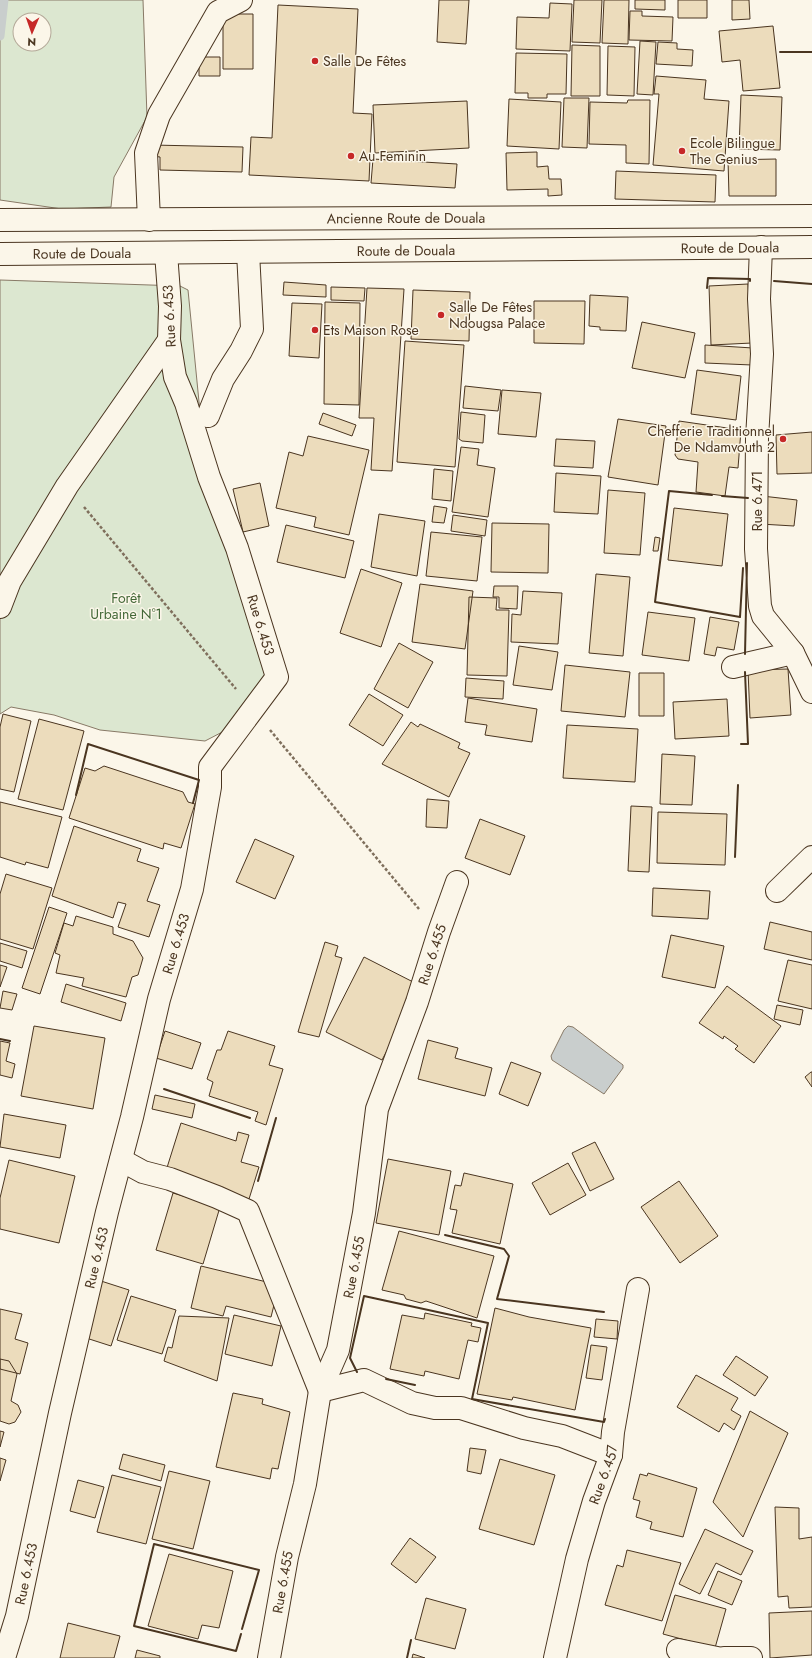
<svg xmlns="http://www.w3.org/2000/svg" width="812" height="1658" viewBox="0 0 812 1658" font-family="Jost,sans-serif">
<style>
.green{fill:#dce7d0;stroke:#887966;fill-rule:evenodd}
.water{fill:#c9cecd;stroke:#887966}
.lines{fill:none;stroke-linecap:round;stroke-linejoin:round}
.stream{stroke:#c9cecd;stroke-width:9}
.building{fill:#ecdcbc;stroke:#4a3520}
.minor-casing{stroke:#4a3520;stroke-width:24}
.primary-casing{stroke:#4a3520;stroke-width:24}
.path{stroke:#7f6f5c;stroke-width:2.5;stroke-dasharray:3 2;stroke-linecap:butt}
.minor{stroke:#fbf6e9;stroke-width:22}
.primary{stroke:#fbf6e9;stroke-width:22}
.wall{stroke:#4a3520;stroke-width:2}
.poi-dot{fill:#c62828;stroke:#fbf6e9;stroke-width:1.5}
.labels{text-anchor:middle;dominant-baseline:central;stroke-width:3;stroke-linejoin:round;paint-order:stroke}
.poi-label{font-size:14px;fill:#4a3520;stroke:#fbf6e9;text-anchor:start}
.street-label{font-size:14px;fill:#4a3520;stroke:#fbf6e9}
.park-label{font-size:14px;fill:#436837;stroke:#fbf6e9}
</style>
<rect width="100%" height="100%" fill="#fbf6e9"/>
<path class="green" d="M0,0H143L147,117L114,177L111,207L62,209L0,200ZM20,20H44V44H20Z
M0,280L180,286L188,290L200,412L274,678L230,728L205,741L100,730L54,715L11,707L0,714Z"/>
<path class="water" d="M568,1026L573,1027L623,1065V1068L604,1094L552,1060L551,1056L564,1030Z"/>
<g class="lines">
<path class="stream" d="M0,36L4,0"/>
</g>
<path class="building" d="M439,0H469L466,44L437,42Z
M574,0H602L600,43L572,42Z
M604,0H629L628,44L602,43Z
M635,0H665V10L635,9Z
M678,0H707V18H678Z
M732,0H749L750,19L732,20Z
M550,3L572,4L570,51L516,49L517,17L549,18Z
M278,5L358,9L353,113L372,114L369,181L249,175L251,137L272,138Z
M630,11H642V16L673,17L672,41L629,40Z
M223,14H253V69H223Z
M773,26L780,88L743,91L740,60L722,62L719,31Z
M640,41L656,42L653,95L637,94Z
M658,42L677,43V49L693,50L692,66L656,64Z
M572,45L600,46V96H571Z
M608,46L635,47L634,96L607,95Z
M516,53L567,54L566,94H547V98H528V93H515Z
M199,57H220V76H199Z
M656,76L706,80L704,99L729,101L724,171L653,165L659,94H654Z
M741,95L782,97L780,150L739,149Z
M564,98H589L587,148L562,147Z
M509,99L561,102L559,149L507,146Z
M628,100H650L649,164L626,163V145L589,144L590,102L627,103Z
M467,101L469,148L375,153L373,105Z
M152,145L243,147L242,172L160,170V157L152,156Z
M537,152V167L548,166L549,179H561L562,195L548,196V189L507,190L506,153Z
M373,159L457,164L455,188L371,183Z
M776,159V196H729L728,160Z
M616,171L716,175L715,202L615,199Z
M284,282L326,285V297L283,295Z
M748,284L752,343L711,345L709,286Z
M331,287L365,288L364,301L331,300Z
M367,288L404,289L392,471L371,470L374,418H359Z
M413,290L470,292L469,341L411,339Z
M590,295L628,297L626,331L600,330V327L589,326Z
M534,301H585L584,344L534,343Z
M325,302L360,303L359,405L324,404Z
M292,303L322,304L319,358L289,356Z
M642,322L695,333L685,378L632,368Z
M405,341L464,345L455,467L397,462Z
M705,345L753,348L752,365L705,363Z
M697,370L741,376L736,420L691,414Z
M465,386L501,390L498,411L463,408Z
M502,390L541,393L536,437L498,434Z
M461,412L485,415L483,443L462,441L459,439Z
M323,413L356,425L352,436L319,424Z
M618,419L666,426L658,485L608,477Z
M679,421L741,430L738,468L729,467L725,496L696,492L698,462L678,459L675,455Z
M812,432V473L777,474L776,435Z
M308,436L369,450L349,535L314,527L316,517L276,508L289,452L303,456Z
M556,439L595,441L593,468L554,466Z
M461,447L479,449L477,465L495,468L488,517L452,512Z
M434,469L453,471L451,501L432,499Z
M556,473L601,476L598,514L554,512Z
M260,483L269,526L243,532L233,489Z
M608,490L645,493L640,555L604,553Z
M762,496L797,500L794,526L760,524Z
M434,506L447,508L444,523L432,522Z
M674,508L728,514L722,566L668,560Z
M379,514L425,521L417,576L371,567Z
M453,515L487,520L485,536L451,531Z
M492,523L549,524L548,573L491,572Z
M286,525L354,541L345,578L277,562Z
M431,532L482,537L477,581L426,576Z
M655,537L660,538L658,551H653Z
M361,569L402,583L381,647L340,633Z
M596,574L630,577L623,656L589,653Z
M420,584L473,591L465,649L412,642Z
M494,586H518L517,609L499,608V597H493Z
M523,591L562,593L558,644L511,642L512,614L521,615Z
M469,597L497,598L496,610H509L507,676L467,675Z
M648,612L695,618L689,661L642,655Z
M710,617L739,622L734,650L717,647L715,656L704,654Z
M399,643L433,662L408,708L374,689Z
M519,646L558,652L552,690L513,685Z
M565,665L630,672L625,717L561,711Z
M788,669L791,715L750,718L748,670Z
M639,673H664V716H639Z
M466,678L504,681L503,699L465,697Z
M369,694L403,715L383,746L349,725Z
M468,698L537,709L532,742L485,735L487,725L465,722Z
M727,699L729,736L675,739L673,702Z
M3,714L31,721L14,792L0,789V727Z
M39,719L84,731L63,810L18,799Z
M411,722L418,727L420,724L460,743L458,748L470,753L449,797L382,764Z
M567,725L638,729L635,782L563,778Z
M662,754L695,756L692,805L660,804Z
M104,766L183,792L188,802L195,804L181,848L164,843L163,849L69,818L85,768L95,771Z
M427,799L449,801L447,828L426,827Z
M0,802L62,817L48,868L26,862L25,865L0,857Z
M631,806L652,807L649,872L628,871Z
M658,812L727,814L725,865L657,863Z
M480,819L525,836L510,875L465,858Z
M74,826L141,849L137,861L159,868L147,901L160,905L149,937L118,927L126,904L118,902L113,918L52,896Z
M255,839L294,856L275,899L236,882Z
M6,874L52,888L33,949L0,939V894Z
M653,888L710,891L708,919L652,916Z
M49,907L67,913L40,994L22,988Z
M76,916L113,927V934L133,941L143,958L138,975L132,977L126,997L82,986L84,978L56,973L60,955L55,953L64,923L73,926Z
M770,922L812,932V960L764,949Z
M671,935L724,946L715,988L662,977Z
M325,942L338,946L335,956L342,958L319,1037L298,1032Z
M0,943L27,951L22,968L0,961Z
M364,957L421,986L382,1060L326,1032Z
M788,960L812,965V1009L778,1001Z
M0,965L7,967L0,987Z
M66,984L126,1003L121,1021L61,1002Z
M727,986L781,1026L754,1063L735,1049L738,1046L724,1036L723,1039L699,1023Z
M3,991L17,994L12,1010L0,1008Z
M777,1005L803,1010L800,1025L774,1019Z
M34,1026L105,1038L93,1109L21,1096Z
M165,1031L201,1043L192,1069L156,1058Z
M228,1031L275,1046L269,1065L283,1069L266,1125L255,1121L258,1112L209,1096L213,1082L207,1079L217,1050H221Z
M428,1040L458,1048L455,1058L492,1068L485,1096L418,1079Z
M0,1041L10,1043L6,1061L15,1064L12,1078L0,1075Z
M511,1062L541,1073L528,1106L499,1094Z
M811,1072H812V1087L805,1077Z
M155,1095L195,1104L192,1118L152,1109Z
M4,1114L66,1125L60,1158L0,1147Z
M181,1123L236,1141L238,1132L249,1135L241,1162L259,1167L249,1199L165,1174Z
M595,1142L614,1179L590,1191L572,1153Z
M388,1159L451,1171L439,1235L376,1223Z
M9,1160L75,1176L59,1243L0,1229V1198Z
M568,1163L586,1195L550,1215L532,1183Z
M464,1173L513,1184L500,1244L452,1233L457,1210L450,1209L455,1185L461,1186Z
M679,1181L718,1236L680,1263L641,1207Z
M173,1193L220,1207L203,1264L156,1250Z
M399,1231L494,1256L477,1318L426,1301L421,1303L406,1299L404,1295L382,1290Z
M201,1266L279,1285L271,1317L226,1306L223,1316L191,1308Z
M101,1281L129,1290L111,1346L83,1337Z
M131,1296L176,1310L162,1354L117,1340Z
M495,1308L529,1317L591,1328L575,1410L513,1397L512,1400L477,1394Z
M0,1309L22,1314L15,1339L28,1343L20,1374L0,1369Z
M425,1313L472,1323L471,1326L481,1328L478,1342L468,1340L459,1379L425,1371L424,1376L390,1369L402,1315L424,1319Z
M234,1315L281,1326L272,1366L225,1354Z
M179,1316L229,1318L217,1381L164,1361L168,1347L172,1348Z
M596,1319L618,1321L617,1339L594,1337Z
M591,1345L607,1347L602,1380L586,1378Z
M736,1356L768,1377L755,1396L723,1375Z
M0,1359L9,1361L17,1374L11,1401L18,1405L21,1412L15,1422L9,1424L0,1421Z
M696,1375L738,1398L731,1410L741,1416L734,1430L724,1423L719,1432L677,1407Z
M233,1393L263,1399L262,1404L290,1412L278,1469L272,1468L270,1479L216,1467Z
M750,1411L788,1433L743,1537L713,1502Z
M0,1431L4,1432L0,1447Z
M470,1448L486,1450L481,1474L467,1471Z
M123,1454L165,1465L161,1481L119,1469Z
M0,1458L6,1460L0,1481Z
M500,1459L555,1475L534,1545L479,1529Z
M169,1471L210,1481L193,1549L152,1539Z
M648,1473L697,1488L683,1537L650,1529L652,1522L636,1517L640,1501L633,1499L640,1474L647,1476Z
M112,1475L161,1487L146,1544L97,1532Z
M78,1480L104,1487L95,1518L70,1511Z
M775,1507L799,1508V1539L812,1537V1607L789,1608L788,1596L778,1597Z
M705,1529L753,1551L741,1575L716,1563L700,1594L679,1584Z
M410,1538L436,1557L416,1583L391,1564Z
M627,1550L681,1563L662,1621L605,1605L617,1565L623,1567Z
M169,1554L233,1571L219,1628L202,1625L198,1639L148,1626Z
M718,1571L742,1581L732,1605L708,1595Z
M675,1595L726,1609L715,1648L663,1634Z
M426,1598L466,1609L455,1649L415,1639Z
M812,1611V1655L770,1658L769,1613Z
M68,1623L120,1636L114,1658H60Z
M137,1650L160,1656V1658H135Z
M413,1654L425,1658H412Z"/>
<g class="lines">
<defs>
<g id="minor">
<path d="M149,220L146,153L159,115L218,12L241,0"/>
<path d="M761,247L759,299L762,354L757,438L756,549L760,606L763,616L793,653L812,692"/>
<path d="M208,416L223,379L241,351L252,329L248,252"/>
<path d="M0,607L10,581L67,486L169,340"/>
<path d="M733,667L793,653"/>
<path d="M777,891L812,857"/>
<path d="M121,1160L143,1172L170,1179L217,1197L248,1211L320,1391L364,1380L412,1403L435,1408H461L524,1428L562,1436L611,1455"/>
<path d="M678,1650L717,1658"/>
<path id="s1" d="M4,1658L17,1616L60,1413L107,1212L132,1117L159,999L192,889L210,787V767L277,677L237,548L209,477L186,403L175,377L169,340L170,306L166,253"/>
<path id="s2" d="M269,1658L287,1557L305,1484L320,1391L338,1350L364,1213L377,1109L417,1002L439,932L457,882"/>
<path id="s3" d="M555,1658L577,1559L594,1501L611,1455L613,1432L638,1289"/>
<path d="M724,1658H751"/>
</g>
<g id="primary">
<path id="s4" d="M0,220L812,216"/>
<path id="s5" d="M0,254L812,247"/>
</g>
</defs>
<use href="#minor" class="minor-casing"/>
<use href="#primary" class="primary-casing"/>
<path class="path" d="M84,507L236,689
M270,730L419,909"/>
<use href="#minor" class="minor"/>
<use href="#primary" class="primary"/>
<path class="wall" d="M780,52H812
M774,281L812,284
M707,288L708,278L750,279V281
M712,495L669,491L655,602L740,617L743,568
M722,496L748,498
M745,654L747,563
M741,744H748L745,672
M76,795L88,744L199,780L193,803
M735,857L738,785
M0,1039L10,1041
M164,1089L250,1118
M258,1181L276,1118
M445,1235L504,1249L509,1256L497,1299L604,1312
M357,1372L350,1358L364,1296L488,1323L472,1399L604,1422L605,1419
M386,1379L415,1385
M241,1634L236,1651L134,1626L154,1544L259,1570L242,1629
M407,1658L411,1640"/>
</g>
<g class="poi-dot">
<circle cx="315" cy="61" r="4"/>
<circle cx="682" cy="151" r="4"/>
<circle cx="351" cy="156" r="4"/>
<circle cx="441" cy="315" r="4"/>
<circle cx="315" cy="330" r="4"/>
<circle cx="783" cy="439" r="4"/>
</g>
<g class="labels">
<g class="poi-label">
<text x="323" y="61">Salle De Fêtes</text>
<text x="690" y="143">Ecole Bilingue<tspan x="690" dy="16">The Genius</tspan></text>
<text x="359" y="156">Au Feminin</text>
<text x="449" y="307">Salle De Fêtes<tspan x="449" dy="16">Ndougsa Palace</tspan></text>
<text x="323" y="330">Ets Maison Rose</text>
<text x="775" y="431" text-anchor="end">Chefferie Traditionnel<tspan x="775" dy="16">De Ndamvouth 2</tspan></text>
</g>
<g class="street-label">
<text stroke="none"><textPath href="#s4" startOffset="406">Ancienne Route de Douala</textPath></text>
<text stroke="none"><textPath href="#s5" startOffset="730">Route de Douala</textPath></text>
<text stroke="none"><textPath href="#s5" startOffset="406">Route de Douala</textPath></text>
<text stroke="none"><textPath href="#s5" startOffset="82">Route de Douala</textPath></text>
<text transform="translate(169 316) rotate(-93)">Rue 6.453</text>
<text transform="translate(757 501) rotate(-90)">Rue 6.471</text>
<text transform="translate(261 625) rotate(73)">Rue 6.453</text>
<text stroke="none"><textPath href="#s1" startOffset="735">Rue 6.453</textPath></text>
<text stroke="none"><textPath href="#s2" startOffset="725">Rue 6.455</textPath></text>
<text stroke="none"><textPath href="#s1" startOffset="411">Rue 6.453</textPath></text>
<text stroke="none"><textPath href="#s2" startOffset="401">Rue 6.455</textPath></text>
<text stroke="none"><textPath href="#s3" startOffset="190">Rue 6.457</textPath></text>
<text stroke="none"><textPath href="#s1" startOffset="87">Rue 6.453</textPath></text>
<text stroke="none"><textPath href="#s2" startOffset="77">Rue 6.455</textPath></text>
</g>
<g class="park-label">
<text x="126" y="598">Forêt<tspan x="126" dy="16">Urbaine N°1</tspan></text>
</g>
</g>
<g transform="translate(32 32) rotate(182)"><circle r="19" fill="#fbf6e9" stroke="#b4a999"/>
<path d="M0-3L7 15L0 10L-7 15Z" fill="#c62828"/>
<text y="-6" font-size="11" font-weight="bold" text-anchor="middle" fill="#4a3520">N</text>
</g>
</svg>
